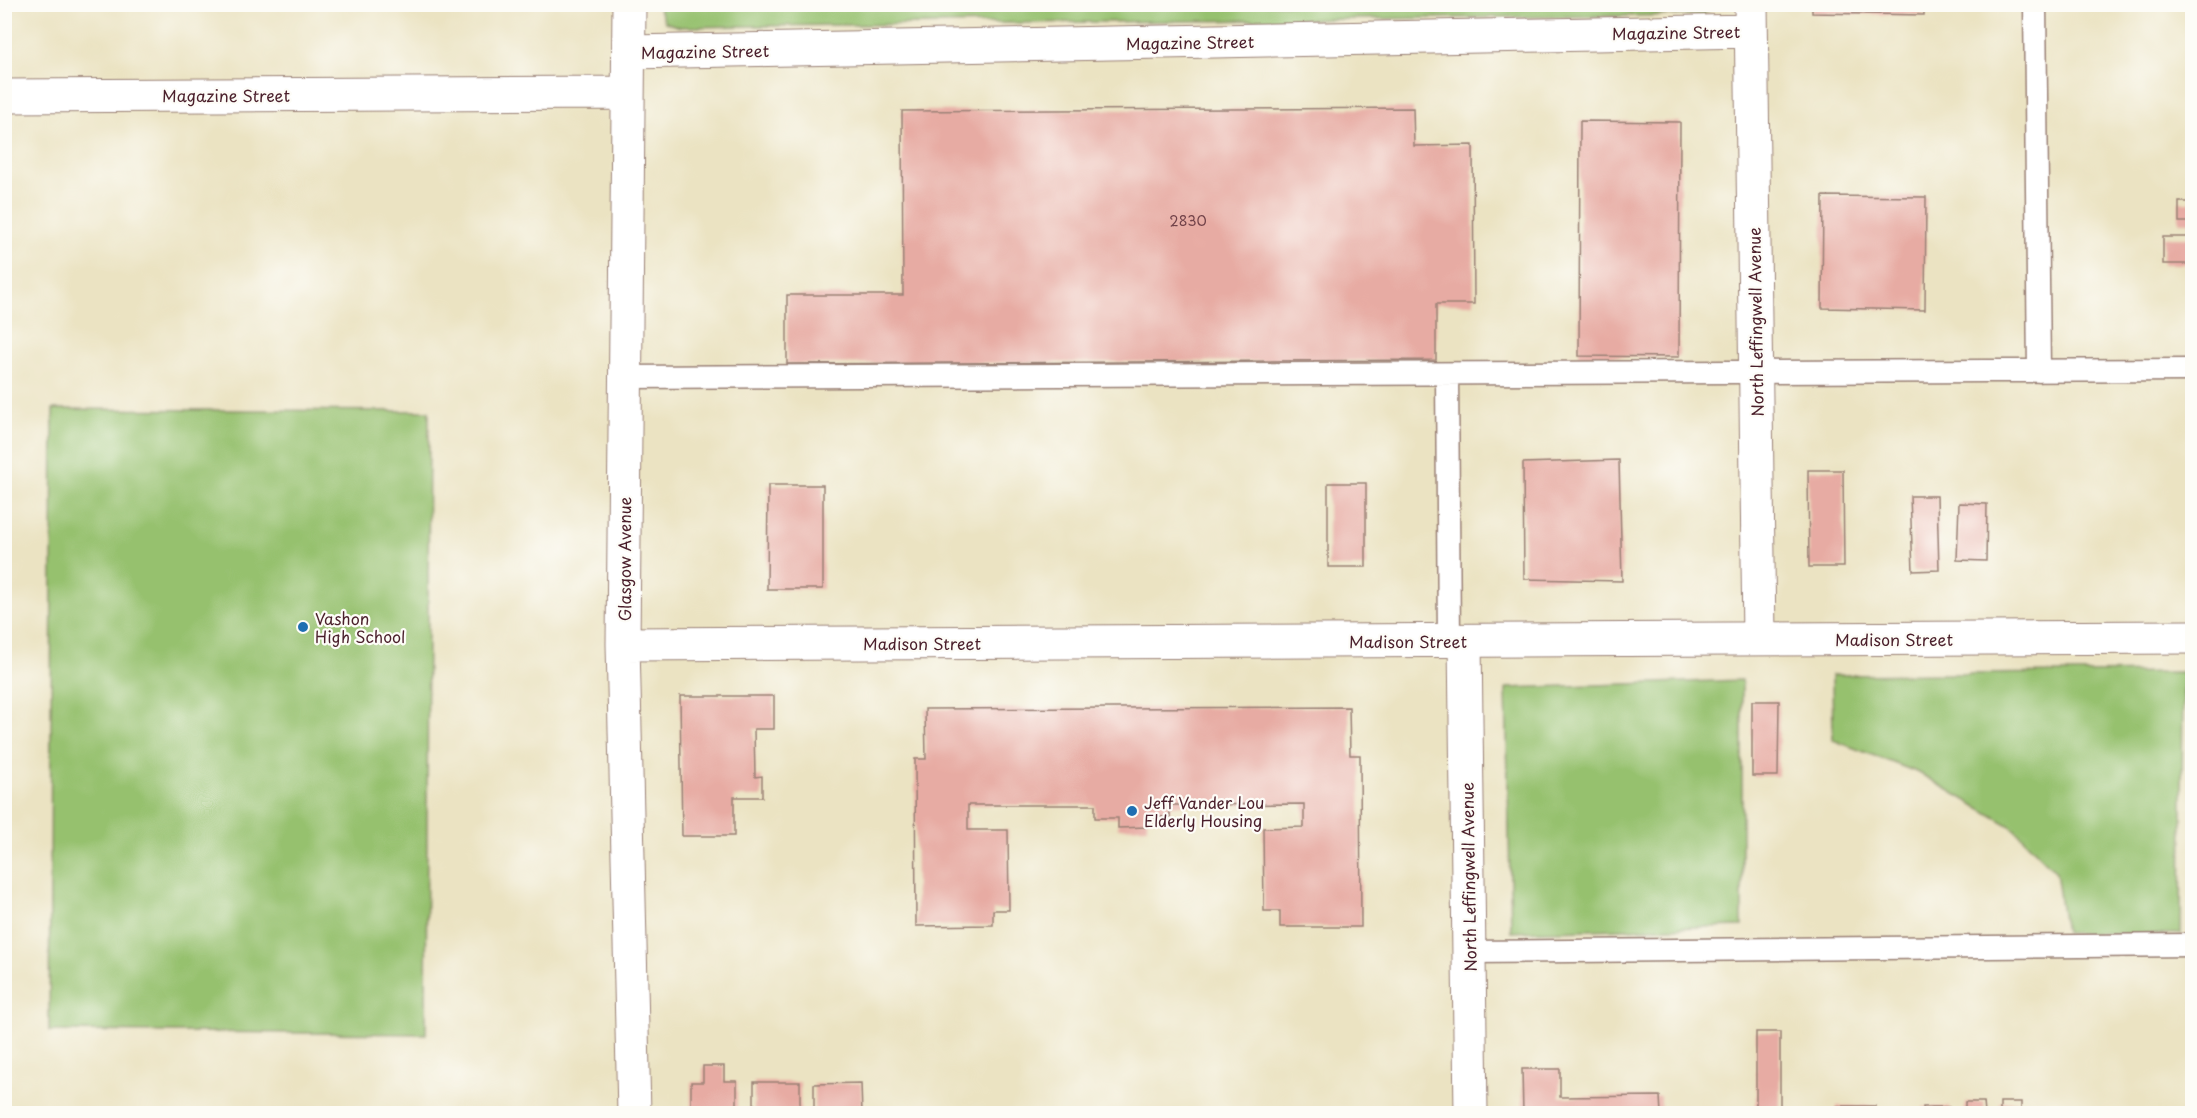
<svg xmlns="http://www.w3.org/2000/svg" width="2197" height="1118" viewBox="0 0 2197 1118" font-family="'Playpen Sans',sans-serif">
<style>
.green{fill:#96c16e;stroke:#70704c;stroke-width:1.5}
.building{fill:#e7aba3}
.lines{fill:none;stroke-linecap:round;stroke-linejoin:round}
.service-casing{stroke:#9a8176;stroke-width:25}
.minor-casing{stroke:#9a8176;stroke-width:35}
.service{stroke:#fff;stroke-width:22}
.minor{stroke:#fff;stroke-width:33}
.poi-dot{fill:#1f6fb2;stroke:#fdfcf7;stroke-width:2}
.labels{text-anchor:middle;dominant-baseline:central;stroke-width:4.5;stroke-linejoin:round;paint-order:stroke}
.number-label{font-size:14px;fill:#714249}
.street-label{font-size:16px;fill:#4a1f2b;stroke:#fdfcf7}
.poi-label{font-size:16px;fill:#4a1f2b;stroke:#fdfcf7;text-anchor:start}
</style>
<rect width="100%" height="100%" fill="#fdfcf7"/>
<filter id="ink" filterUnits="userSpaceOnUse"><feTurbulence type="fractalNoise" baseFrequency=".0167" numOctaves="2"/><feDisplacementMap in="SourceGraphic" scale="12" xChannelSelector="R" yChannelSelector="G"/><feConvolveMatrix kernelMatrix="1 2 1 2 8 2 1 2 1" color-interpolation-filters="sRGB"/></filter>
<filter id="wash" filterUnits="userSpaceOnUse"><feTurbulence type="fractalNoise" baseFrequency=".008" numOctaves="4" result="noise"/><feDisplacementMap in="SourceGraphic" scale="24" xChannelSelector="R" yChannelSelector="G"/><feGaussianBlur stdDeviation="1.35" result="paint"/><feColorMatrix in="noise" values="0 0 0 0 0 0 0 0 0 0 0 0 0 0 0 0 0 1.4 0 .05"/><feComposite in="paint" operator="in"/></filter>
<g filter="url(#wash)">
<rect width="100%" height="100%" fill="#ebe3c2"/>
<path class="green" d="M657,5V4L1718,5L1702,15L680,27L665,22Z
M53,409L429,411L426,1034L49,1031Z
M2183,672L2181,934L2065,933L2056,872L2012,827L1919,773L1833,740L1832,675Z
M1742,680V926L1511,932L1506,688Z"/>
<g id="blocks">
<path class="building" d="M1812,4H1924V15L1812,13Z
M1413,108L1414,146L1473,145L1474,304H1436V360L787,364V295H903L902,111Z
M1580,121L1680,122L1679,357L1579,356Z
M2191,190H2192V232H2190V222H2179V202H2190Z
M1823,196L1926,197L1925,310L1822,308Z
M2163,237H2192V264H2163Z
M1619,460L1622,581L1524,579L1523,463Z
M1808,470H1843L1844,567H1809Z
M1328,483H1366V567H1328Z
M768,485H823V589H767Z
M1910,496H1937L1939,570L1913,571Z
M1959,503L1987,504L1986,561L1957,560Z
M680,696H774V729H754L755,777L762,776V797H734V836H682Z
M1752,701H1779L1778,776H1752Z
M1349,707L1350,755H1360L1361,927H1280V911H1264L1263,828L1304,827V804L1170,805V817H1147V827L1118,828V818H1095V805H968V830H1008L1009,910H993V925L916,926L915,759H926L925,709Z
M1756,1032H1780V1112H1756Z
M703,1066H724V1081H737V1114H691V1082H703Z
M1522,1069H1560V1097L1660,1096L1661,1114H1523Z
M754,1082H800V1114H754Z
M861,1083L862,1114H814V1084Z
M1965,1102H1984L1985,1114H1965Z
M2000,1102H2021V1114H2000Z
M1837,1106H1875V1114H1837Z
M1923,1107H1949V1114H1923Z"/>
</g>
</g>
<g filter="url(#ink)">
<use href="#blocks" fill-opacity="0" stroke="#9a8176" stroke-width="1.5"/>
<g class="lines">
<defs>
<path id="service" d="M2035,4L2039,371
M1447,374L1449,641
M625,377L2192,370
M1469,952L2192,945"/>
<path id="minor" d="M629,4L623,644L634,1114
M1751,4L1759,639
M630,52L1751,31
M4,96L628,93
M1465,641L1471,1114
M623,644L2192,637"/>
</defs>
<use href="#service" class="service-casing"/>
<use href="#minor" class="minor-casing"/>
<use href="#service" class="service"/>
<use href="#minor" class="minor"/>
</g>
</g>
<g class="poi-dot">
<circle cx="303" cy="627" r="6"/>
<circle cx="1132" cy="811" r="6"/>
</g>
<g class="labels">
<g class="number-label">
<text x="1188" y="220">2830</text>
</g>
<g class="street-label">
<text transform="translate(1676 32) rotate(-1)">Magazine Street</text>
<text transform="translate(1190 42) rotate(-1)">Magazine Street</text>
<text transform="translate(705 51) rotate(-1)">Magazine Street</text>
<text x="226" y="95">Magazine Street</text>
<text transform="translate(1755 322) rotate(-91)">North Leffingwell Avenue</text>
<text transform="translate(624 559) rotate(-90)">Glasgow Avenue</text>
<text x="1894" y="639">Madison Street</text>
<text x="1408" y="641">Madison Street</text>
<text x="922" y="643">Madison Street</text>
<text transform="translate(1468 877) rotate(-91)">North Leffingwell Avenue</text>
</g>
<g class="poi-label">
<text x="315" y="618">Vashon<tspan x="315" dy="18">High School</tspan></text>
<text x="1144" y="802">Jeff Vander Lou<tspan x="1144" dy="18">Elderly Housing</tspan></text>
</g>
</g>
<rect width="2197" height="1118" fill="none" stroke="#fdfcf7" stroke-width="24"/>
</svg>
